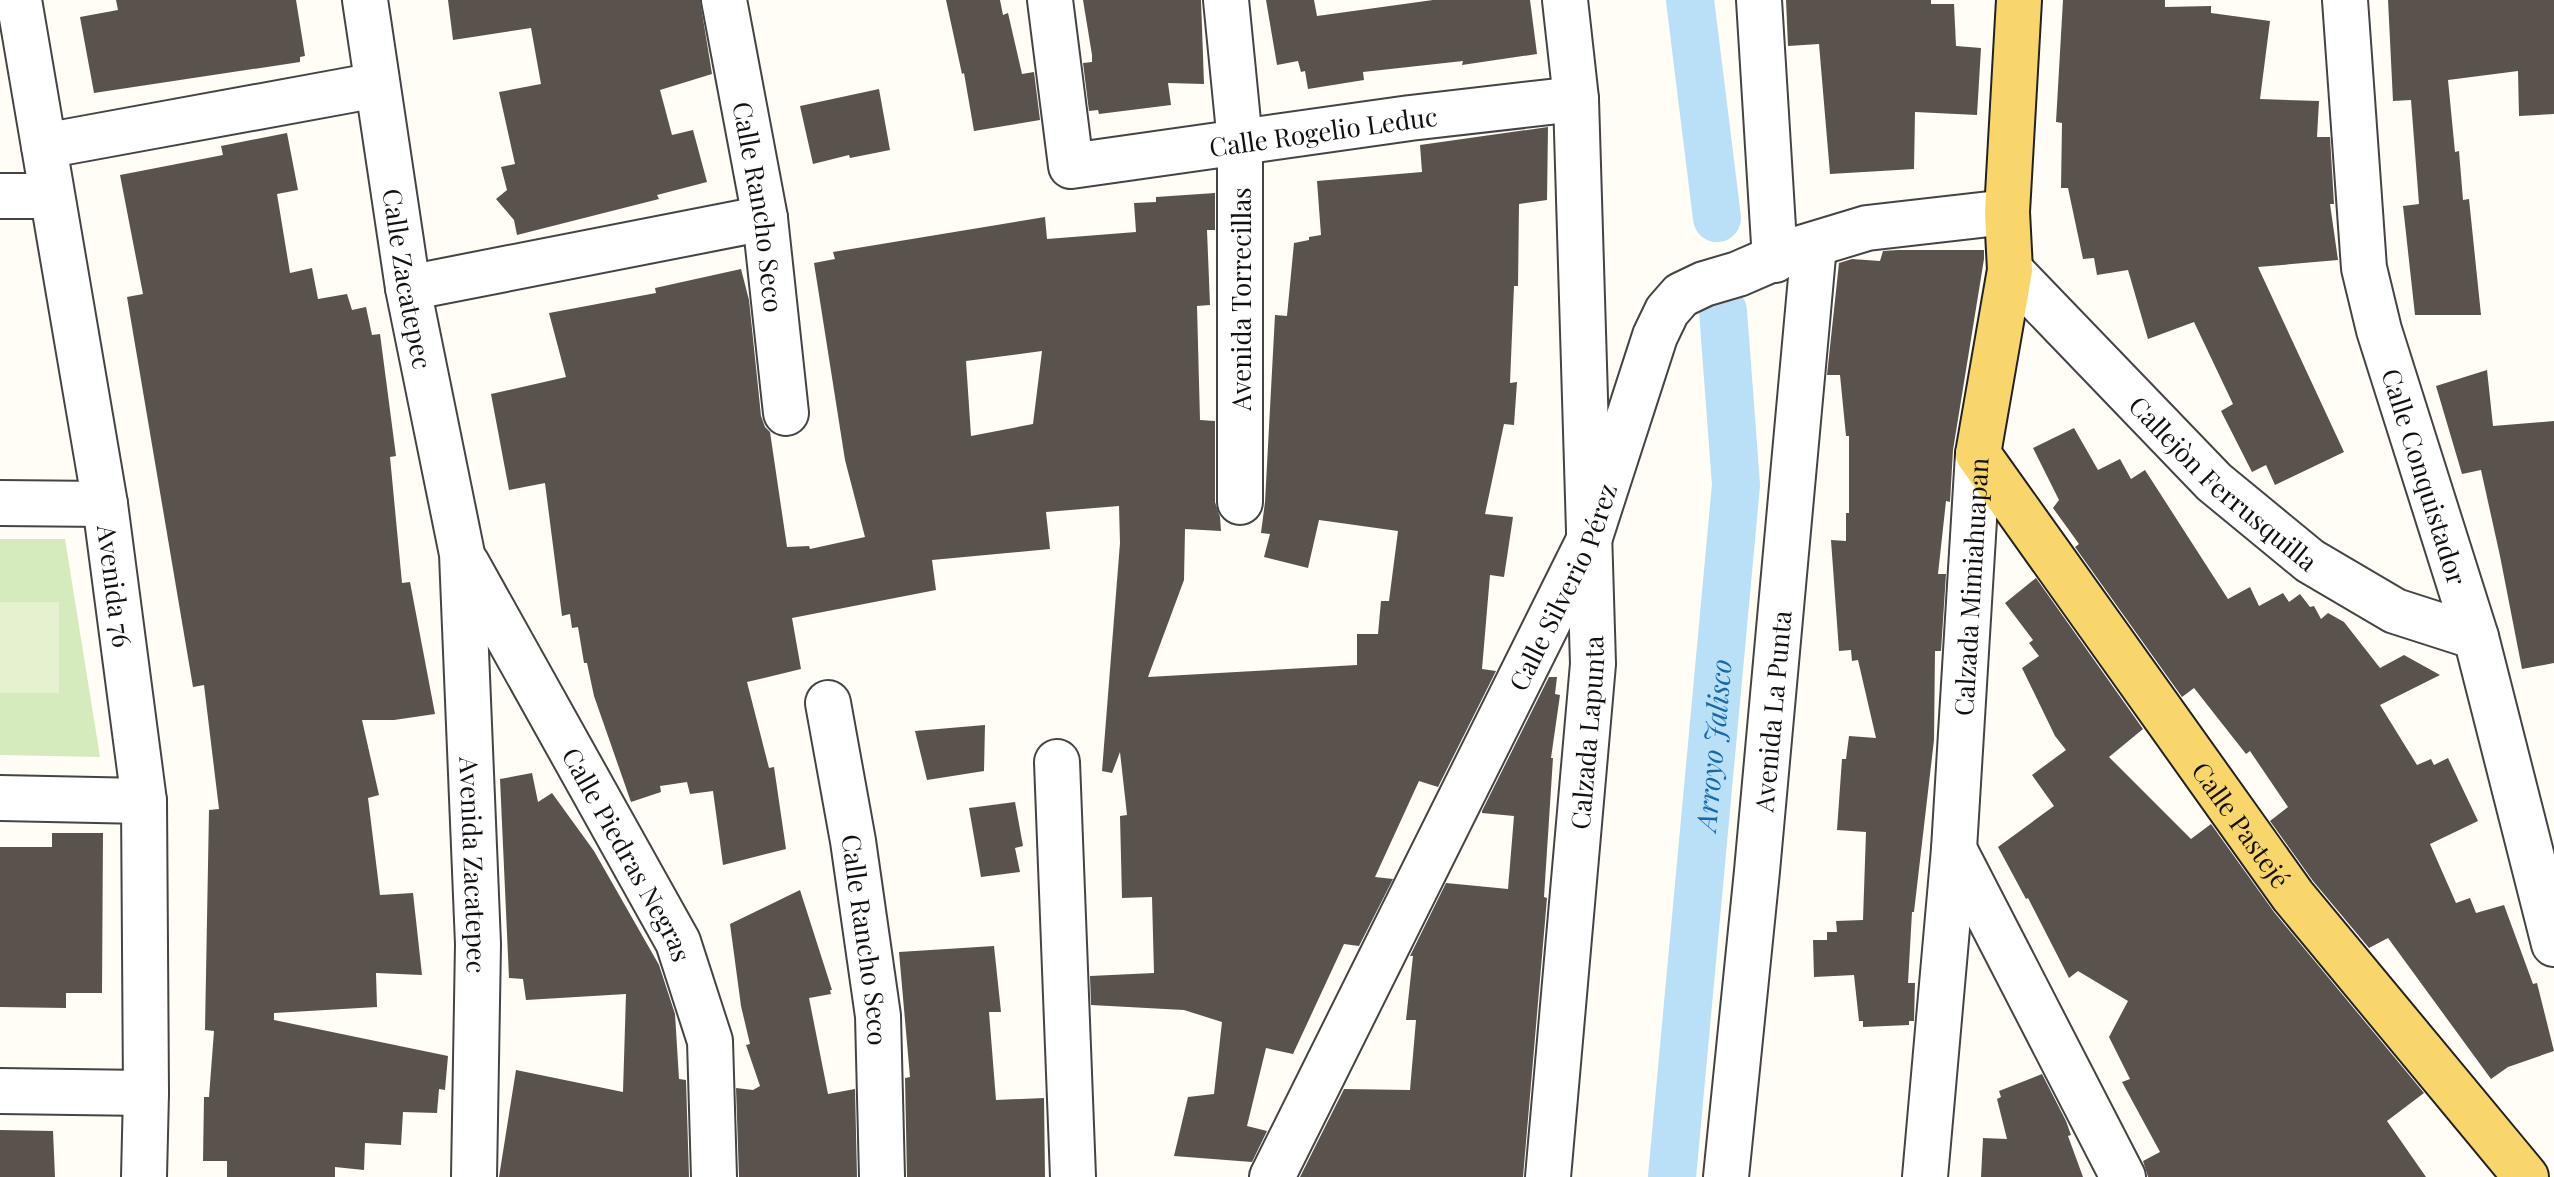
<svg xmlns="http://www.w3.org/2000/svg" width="2554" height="1177" viewBox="0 0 2554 1177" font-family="'Playfair Display',serif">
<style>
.green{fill:#d5ebbd}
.pitch{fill:#e6f2cf}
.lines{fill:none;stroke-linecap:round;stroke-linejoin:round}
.canal{stroke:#b9e0f7;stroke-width:48}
.building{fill:#5a524d;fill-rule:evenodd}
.minor-casing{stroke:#444;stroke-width:48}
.major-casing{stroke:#222;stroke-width:48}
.minor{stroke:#fff;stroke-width:44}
.major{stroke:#f9d66b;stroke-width:44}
.labels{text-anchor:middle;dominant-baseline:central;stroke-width:8;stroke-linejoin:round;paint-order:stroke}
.street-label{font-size:26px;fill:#111;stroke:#fff}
.water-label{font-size:28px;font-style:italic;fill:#1768a6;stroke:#fff}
</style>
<rect width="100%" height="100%" fill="#fffdf5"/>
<path class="green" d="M0,539H65L100,757L0,755Z"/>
<path class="pitch" d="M0,602H59V693H0Z"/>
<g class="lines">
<g class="canal">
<path d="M1690,0L1717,218"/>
<path id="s1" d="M1672,1177L1736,485L1723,311"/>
</g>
</g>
<path class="building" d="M116,0H296L305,56L300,57V62L94,93L80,17L118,10Z
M448,0H700L712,74L660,90L672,135L693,130L707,182L657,195L659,199L517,235L514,220L496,199L507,190L501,167L515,164L499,92L541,84L531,28L453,40Z
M946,0H1000L1003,15L1008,13L1022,74L1034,72L1040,120L974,131L964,73L962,74Z
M1083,0H1201L1204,84L1168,83L1171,105L1099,114L1098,110L1089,111L1083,63L1092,62V55Z
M1266,0H1314L1317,16L1433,0H1530L1537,54L1462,65L1463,61L1363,72L1364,80L1308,89L1305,71L1301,72L1298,61L1277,65Z
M1786,0H1931V4H1954L1956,46L1981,48L1977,115L1915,112L1914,169L1830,174L1819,44L1788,46Z
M2063,0H2165V7L2211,6V13L2270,21L2260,99L2319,101L2317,137H2330L2334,204H2330L2338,260L2258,267L2344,452L2275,485L2266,465L2252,472L2221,411L2233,404L2194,322L2148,339L2128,270L2097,275L2094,258L2083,259L2068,188H2061L2062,123L2056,122Z
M2388,0H2554V114L2519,116L2518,71L2448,80L2455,152L2459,151L2463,200L2469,199L2481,315H2415L2403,206L2419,204L2411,100L2393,101Z
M879,89L890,150L850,158L849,155L813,164L800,106Z
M1548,127L1547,200L1519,204L1518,286H1514L1510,383L1517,382L1514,425L1504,424L1485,514L1513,517L1504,577L1490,575L1482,669L1496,671L1438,787L1419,781L1375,877L1393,879L1359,946L1344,944L1293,1054L1266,1048L1247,1126L1267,1131L1252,1162L1174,1156L1188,1097L1214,1094L1222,1022L1184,1010L1091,1005L1090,976L1154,973L1152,897L1122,898L1120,816L1127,815L1120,752L1112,773L1102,771L1120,543L1119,506L1046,512L1050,549L932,560L936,590L792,618L801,669L747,682L769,768L774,767L786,849L723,865L713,791L690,794L687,782L660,786L661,792L631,802L594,696L587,663H584L578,627L572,628L570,614L562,616L545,483L509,490L491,394L566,377L549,313L656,293L655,288L741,269L749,300L761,416L765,427L770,432L787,547L809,546L810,549L865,537L845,460L814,263L835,259L833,252L1045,217L1047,239L1136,232L1134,203L1156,202V197L1215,193V230H1207L1210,305L1197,306L1200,420L1215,421V502L1220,517L1221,531L1185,529L1184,580L1148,677L1357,665V634H1378L1381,601H1389L1398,531L1319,520L1308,568L1264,557L1270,534L1261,533L1265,502L1275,315L1287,316L1294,243L1309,240V237L1321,235L1317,181L1422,172L1420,145ZM1042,351L1033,424L971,436L966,361Z
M287,133L298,190L277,194L290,273L312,268L318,299L347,294L352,310L366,307L372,335L380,334L396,456L390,457L402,583L410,582L435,714L394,720H362L379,795L368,798L380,895L413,893L422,975L376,973L377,1007L274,1013V1020L448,1056L445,1090L439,1089L437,1113L403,1112L401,1145L365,1143L364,1170L335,1167V1177H227V1161H203L204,1097H209L214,1031L205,1030L209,810L219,809L204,685L193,687L127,297L143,294L120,175L223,155L221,146Z
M1898,250H1984V259L1953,450L1950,502L1946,501L1938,574H1946L1941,651H1935L1934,740L1914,912H1912L1908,983H1915L1914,1021H1909V1025L1863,1027V1021H1859L1854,975L1814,977L1813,940H1827V932H1837L1836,921L1863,920L1866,832L1837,830L1842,759H1846L1849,736L1876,738L1858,660L1852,661L1851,650L1839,651L1831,540L1846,541V513H1849V436H1846L1840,375H1827L1839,263L1852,259L1880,261L1883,251Z
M2487,370L2493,426L2554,421V663L2522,669L2500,556L2481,470L2462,474L2436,386Z
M2074,428L2098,470L2120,459L2131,479L2145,470L2228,599L2250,587L2259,606L2283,593L2289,602L2300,594L2310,607L2314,606L2321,619L2328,613L2344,622L2380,668L2404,655L2440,675L2380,705L2417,765L2431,759L2434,765L2448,758L2478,821L2430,844L2456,903L2470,898L2476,913L2504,905L2533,984L2537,983L2554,1051L2508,1067L2491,1079L2388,938L2369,948L2313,881L2270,821L2288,807L2250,751L2246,754L2194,688L2182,697L2075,547L2079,544L2053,508L2059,500L2033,448Z
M2036,578L2143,729L2109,757L2191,839L2211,824L2274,912L2424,1093L2387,1121L2426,1177H2148L2143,1161L2160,1152L2122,1082L2130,1079L2109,1037L2128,1001L2078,971L2069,978L2028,898L2026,899L1998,847L2054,806L2032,775L2066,750L2055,736L2022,668L2039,656L2029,643L2033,640L2005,603Z
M1549,677H1557L1555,694L1560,695L1551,758H1553L1544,897L1547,898L1523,1177H1300L1344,1089L1410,1090L1416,1020H1406L1413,956H1410L1446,883L1508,889L1514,816L1482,813V811Z
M985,725L984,771L927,780L915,731Z
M532,773L538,802L552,793L594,851L659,965L675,1014L679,1079L686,1080L689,1177H499L516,1070L623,1092L626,994L526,1000L523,979L509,978L500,779Z
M1015,802L1023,846L1015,848L1020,872L981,877L969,808Z
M52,833H103L102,993H66V1008L0,1007V847H52Z
M800,890L832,990H830L831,994L809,998L828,1094L855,1089L857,1177H739L736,1088L753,1090L760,1086L746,1045L750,1044L741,1006L730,924Z
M994,946L1001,1012H989L996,1100L1044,1098L1045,1177H907L905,1078L910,1077L899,952Z
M2042,1074L2066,1121L2071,1135L2068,1136L2083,1177H1981L1983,1138L2007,1139L1997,1099L2001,1097L1999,1091Z
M0,1130L53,1131L55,1177H0Z"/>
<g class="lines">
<defs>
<g id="minor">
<path id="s2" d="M19,0L105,504L144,801L146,1093L144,1177"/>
<path id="s3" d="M365,0L408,288L462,554L478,944L474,1177"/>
<path id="s4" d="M724,0L765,218L786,413"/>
<path id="s5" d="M1050,0L1071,166L1410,118L1576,99"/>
<path d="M1226,0L1240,142V502"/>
<path d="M1759,0L1775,260"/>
<path id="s6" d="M2345,0L2364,268L2379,330L2476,637L2554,944"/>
<path d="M44,146L377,85"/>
<path d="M0,196H51"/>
<path id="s7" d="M2010,270L2214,482L2310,561L2395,611L2476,637"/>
<path d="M408,288L765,218"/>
<path d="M0,503L105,504"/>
<path id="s8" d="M467,564L678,942L710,1041L714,1177"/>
<path id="s9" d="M828,703L853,841L878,1016L882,1177"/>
<path d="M1057,762L1073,1177"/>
<path d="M0,798L144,801"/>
<path d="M1954,849L2123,1177"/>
<path d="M0,1091L146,1093"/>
<path id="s10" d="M1272,1177L1589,540L1655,336L1667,311L1681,295L1704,284L1738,274L1791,251L1867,228L2007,212"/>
<path id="s11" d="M1548,1177L1593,664L1576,99L1565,0"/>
<path id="s12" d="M1726,1177L1757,871L1814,245"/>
<path id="s13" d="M1925,1177L1954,849L1978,454"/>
</g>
<g id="major">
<path id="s14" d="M2019,0L2007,212L2010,270L1978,454L2293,896L2526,1177"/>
</g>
</defs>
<use href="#minor" class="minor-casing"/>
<use href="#major" class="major-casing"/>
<use href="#minor" class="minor"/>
<use href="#major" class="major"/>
</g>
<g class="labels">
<g class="street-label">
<text stroke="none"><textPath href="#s5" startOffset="422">Calle Rogelio Leduc</textPath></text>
<text stroke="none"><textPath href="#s4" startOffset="210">Calle Rancho Seco</textPath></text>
<text stroke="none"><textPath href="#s3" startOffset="282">Calle Zacatepec</textPath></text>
<text transform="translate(1240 299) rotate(-90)">Avenida Torrecillas</text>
<text stroke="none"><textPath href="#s6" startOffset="486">Calle Conquistador</textPath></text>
<text stroke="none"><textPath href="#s7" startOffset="302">Callejòn Ferrusquilla</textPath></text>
<text stroke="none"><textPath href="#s2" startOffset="594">Avenida 76</textPath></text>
<text stroke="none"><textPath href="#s10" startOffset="658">Calle Silverio Pérez</textPath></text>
<text stroke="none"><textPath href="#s13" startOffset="592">Calzada Mimiahuapan</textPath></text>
<text stroke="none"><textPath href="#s12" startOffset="468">Avenida La Punta</textPath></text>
<text stroke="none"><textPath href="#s11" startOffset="446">Calzada Lapunta</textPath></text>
<text stroke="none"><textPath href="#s14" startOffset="912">Calle Pastejé</textPath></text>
<text stroke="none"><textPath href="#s8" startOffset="332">Calle Piedras Negras</textPath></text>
<text stroke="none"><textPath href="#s3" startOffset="874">Avenida Zacatepec</textPath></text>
<text stroke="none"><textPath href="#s9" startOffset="240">Calle Rancho Seco</textPath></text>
</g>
<g class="water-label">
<text stroke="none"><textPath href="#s1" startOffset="434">Arroyo Jalisco</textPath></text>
</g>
</g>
</svg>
